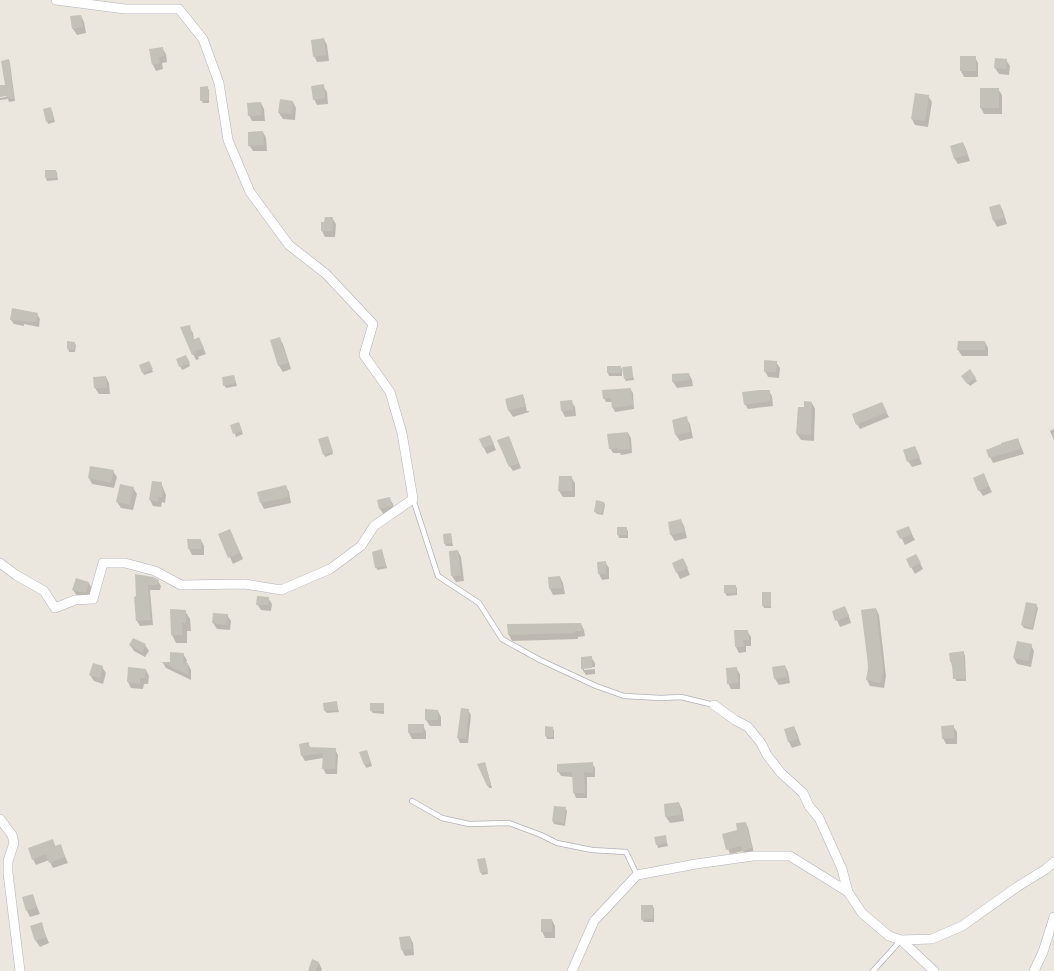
<svg xmlns="http://www.w3.org/2000/svg" width="1054" height="971" viewBox="0 0 1054 971" font-family="Mulish,sans-serif">
<style>
.shadow{fill:#0003}
.building{fill:#c4c1b9}
.lines{fill:none;stroke-linecap:round;stroke-linejoin:round}
.service-casing{stroke:#b1b2bd;stroke-width:6}
.minor-casing{stroke:#b1b2bd;stroke-width:10}
.service{stroke:#fff;stroke-width:4.5}
.minor{stroke:#fff;stroke-width:9}
</style>
<rect width="100%" height="100%" fill="#ebe7de"/>
<path class="shadow" d="M81,16L84,22L86,33L77,35L73,29L72,17Z
M324,39L327,45L329,61L317,62L314,56Z
M162,48L166,54L167,62L162,63L163,69L156,71L153,65Z
M961,57H975L978,63V77H964L961,71Z
M9,60L10,63L15,101L9,102L8,99L0,100V98L11,96V94L0,96V86H6Z
M1006,60L1010,66L1009,75L999,74L995,68Z
M323,86L327,92L328,104L317,105L314,99Z
M207,87L209,90V103H203L201,100Z
M981,89H998L1002,95V114H984L981,108Z
M928,96L932,102L928,127L915,125L912,119Z
M293,102L296,108L295,120L283,119L279,113Z
M261,103L264,109L265,121H252L249,115Z
M52,111L55,122L48,124L47,121Z
M263,132L266,138L267,151H253L249,145Z
M963,143L966,149L970,161L958,164L954,158Z
M56,171L57,173L58,180L47,181L46,178Z
M1000,205L1003,211L1007,224L997,227L994,221Z
M332,218L336,224L335,237H325L322,231L325,223Z
M37,314L40,319L39,327L24,324V326L14,324L11,320Z
M189,327L193,333L194,341L202,345L206,354L198,357L199,359L196,360L193,354Z
M279,338L283,344L291,369L283,372L279,366Z
M68,342L74,343L76,345L75,352H69L68,349Z
M985,342L988,348V356H962L958,350Z
M188,359L190,366L182,370L177,360Z
M776,362L780,368L779,378L768,377L765,371Z
M150,364L153,372L144,375L143,373Z
M608,367H620L622,369V376H609L608,373Z
M631,367L634,380L626,381L625,379Z
M689,374L692,380L693,386L677,388L673,382V375Z
M234,376L237,386L226,388L224,385Z
M106,377L109,383L110,394H99L95,388L94,378Z
M975,378L977,381L970,386L964,379Z
M630,389L633,393L634,409L615,412L613,408L612,402H606L604,398Z
M769,391L772,396L773,406L748,409L745,404Z
M522,395L525,400H524L527,411H529V412L513,417L509,411L506,400Z
M571,401L575,407L576,416L565,417L562,411L561,402Z
M812,403L815,409L814,441L801,440L797,434Z
M884,408L889,417L860,429L857,424Z
M686,418L690,424L693,438L680,441L676,435L673,421Z
M239,423L243,434L236,437L232,426Z
M1054,429V440L1050,431Z
M628,433L631,438L632,453L621,455L620,453H613L610,448Z
M490,436L496,450L487,454L480,440Z
M1018,439L1024,454L993,463L987,450Z
M329,440L333,454L325,457L324,454Z
M511,442L521,468L513,471L506,461Z
M915,447L922,464L912,467L908,461Z
M113,471L117,477L114,488L92,484L89,478Z
M983,474L992,492L983,496L979,490Z
M571,477L575,483V497H563L559,491Z
M161,483L166,495L165,503L162,502L161,507L153,506L150,500Z
M286,486L289,492L291,503L264,509L261,503L258,493Z
M133,488L137,494L133,510L121,508L117,502Z
M389,498L393,504L394,513L384,515L380,509L378,500Z
M604,502L605,505L603,515L597,514L595,512Z
M681,520L684,526L687,538L675,541L671,535L669,523Z
M908,527L915,540L905,545L898,531Z
M626,528L628,531V538H619L618,535Z
M230,530L243,559L233,564L220,535Z
M451,534L453,546H446L445,544Z
M188,540H201L204,546V555H192L189,549Z
M382,551L387,568L378,570L376,568Z
M458,551L461,557L464,581L456,582L452,576L450,552Z
M907,560L919,561L923,569L915,574Z
M605,562L609,568V579L602,580L599,574Z
M673,563L686,565L690,575L680,579Z
M136,575L158,581L161,586L160,590H150L153,625L140,626L137,621L135,598L138,597Z
M560,577L563,583L565,594L553,595L550,589Z
M89,583L92,589L89,599L77,596L73,590Z
M725,586H735L737,588V595L727,596L725,593Z
M770,593L771,596V608H764L763,606Z
M268,598L272,604L271,611L261,610L257,604Z
M1027,603L1036,605L1038,608L1033,630L1024,628L1022,625Z
M876,609L879,615L886,676L884,688L870,686L867,680Z
M185,611L190,619L191,631H187V643H176L172,635Z
M833,611L848,613L851,623L840,627Z
M227,615L231,621L230,630L217,629L213,623Z
M581,624L584,630L585,636L578,637V639L512,641L509,635L508,625Z
M747,631L751,637V646H746V652L739,653L736,647Z
M130,645H145L149,651L145,657L134,651Z
M1031,645L1034,651L1031,667L1017,664L1014,658Z
M963,653L965,655L966,681H956L951,662Z
M183,654L187,660L186,664H188L191,670V680L166,668L163,663H171Z
M591,657L595,663V667L584,668V670L595,669V674L586,675L582,669Z
M785,666L788,672L790,683L779,685L775,679Z
M102,667L106,673L103,684L94,681L90,675Z
M736,668L740,674V689H731L728,683Z
M146,670L149,676L148,684H144L143,689L131,688L128,682Z
M336,702L339,712L327,713L325,711Z
M383,704L384,707V714L373,713L371,711Z
M462,709L468,710L471,715L468,743H460L458,738Z
M438,711L441,717V726H430L426,720Z
M423,725L426,732V739H412L409,733Z
M953,726L957,732V744H946L943,738Z
M546,727L552,728L554,730V739H547L546,736Z
M794,727L797,733L801,745L792,748L789,742L785,730Z
M308,744L311,748L335,749L338,755L337,774H326L323,768V758L305,761L302,756L300,745Z
M367,751L372,766L366,768L361,753Z
M485,763L492,788H489L478,765Z
M592,763L595,768V777H587V798H576L574,793L573,777L561,776L558,771Z
M679,803L682,809L684,821L670,823L666,817Z
M555,807L565,808L567,811L565,826L554,824L553,821Z
M745,823L748,827L754,853L745,855L743,851L730,854L723,835L738,830Z
M665,836L668,846L658,848L656,838Z
M52,840L56,847L60,845L68,863L53,868L49,860L36,865L33,859Z
M485,859L488,874L482,875L481,872Z
M32,895L40,914L30,917L27,911Z
M652,906L654,908V922H644L642,920Z
M552,920L555,926V938H545L542,931Z
M41,924L49,943L40,947L36,941Z
M410,937L413,943L414,955L405,956L402,950Z
M319,963L322,969L321,971H309Z"/>
<path class="building" d="M81,15L83,27L72,29L70,16Z
M324,38L326,55L313,57L311,40Z
M163,47L164,56L159,57L160,63L152,65L149,49Z
M960,56H976V71H960Z
M995,58L1007,59L1006,69L994,68Z
M9,59L14,98L7,99L6,96L0,97V85H5L1,61Z
M324,84L325,98L313,100L311,86Z
M208,86L209,100L200,101V87Z
M980,88H999V108H980Z
M915,93L929,95L925,121L911,119Z
M280,99L293,101L292,114L278,113Z
M261,102L262,115L248,116L247,103Z
M51,107L54,119L46,122L43,109Z
M263,131L264,145L248,146V132Z
M963,142L967,155L954,159L950,146Z
M45,170H56L57,178H45Z
M1000,204L1004,218L993,221L989,207Z
M325,217H333L332,231H321V222H324Z
M12,308L38,313L36,322L10,320Z
M190,325L193,340L199,337L204,348L195,351L196,353L192,355L180,327Z
M280,337L288,363L278,366L270,340Z
M67,341L75,342L74,350L67,349Z
M958,341H985V350H957Z
M186,355L190,363L179,367L176,359Z
M764,360L777,361L776,372H764Z
M149,361L153,369L142,373L139,365Z
M607,366H621V373H607Z
M632,366L633,378L624,379L622,367Z
M970,369L976,378L967,384L961,376Z
M689,373L690,380L672,382V374Z
M234,375L236,383L223,386L222,377Z
M106,376L107,388H94L93,377Z
M631,388L633,405L612,408L611,398L603,399L602,390Z
M759,390H770V401L744,405L742,392Z
M523,394L526,406L508,411L505,399Z
M572,400L573,410L561,411L560,401Z
M804,401L812,402L811,435L796,434L798,407H804Z
M882,402L887,412L856,425L852,414Z
M687,416L690,432L675,435L672,420Z
M239,422L242,431L233,434L230,425Z
M628,432L630,449L617,450V448L609,449L607,434Z
M490,435L494,444L483,448L479,439Z
M328,436L333,452L323,455L318,439Z
M509,436L519,463L509,467L497,440Z
M1018,438L1021,449L989,458L986,450L1001,444V443Z
M915,446L920,457L907,462L903,450Z
M90,466L114,470L111,483L88,478Z
M984,473L989,486L978,491L973,478Z
M559,476H572V491H558Z
M152,481L162,482L161,487L163,488L162,497H159L158,502L149,500Z
M120,484L134,487L130,505L116,502Z
M286,485L289,497L260,503L257,492Z
M390,497L392,506L379,509L377,500Z
M596,500L604,502L602,513L594,512Z
M681,519L684,532L670,535L668,522Z
M909,526L912,534L900,539L896,531Z
M617,527H627V535H617Z
M230,529L240,553L228,558L218,534Z
M451,533L452,543L444,544L443,534Z
M187,539H201V549H188Z
M382,549L386,566L375,568L372,552Z
M458,550L461,576H451L449,551Z
M916,554L921,563L910,568L906,559Z
M683,558L688,568L676,573L672,563Z
M606,561V574H598L597,562Z
M135,574L153,577L159,580L157,585H148L151,620L136,621L134,597L136,596Z
M560,576L562,588L549,589L548,577Z
M76,578L89,582L86,593L72,590Z
M724,585H736V593H724Z
M762,592H771V606H762Z
M257,596L269,597L268,605H256Z
M1026,602L1037,604L1032,628L1021,625Z
M845,606L849,616L835,621L832,611Z
M876,608L883,670L881,683L866,680L868,668L867,656L861,610Z
M170,609L186,610V623H182L183,635H171Z
M213,613L228,614L227,625L212,623Z
M581,623L582,631H575V633L508,635L507,624Z
M734,630H748L749,640H743L744,647H735Z
M133,638L146,644L142,652L129,645Z
M1017,641L1032,644L1028,661L1013,658Z
M964,651L965,679H953L952,662H950L949,653Z
M170,652L184,653L183,663H188V675L161,662H170Z
M592,656V668L581,669V657Z
M93,663L103,666L100,678L89,675Z
M785,665L787,677L774,679L772,667Z
M128,667L146,669L145,678H140V684L127,682Z
M737,667L738,683L727,684L726,668Z
M337,701L338,710L324,711L323,703Z
M370,703H384V711H370Z
M461,708L469,709L466,739L457,738Z
M425,709L438,710V720H425Z
M408,724H424L423,733H408Z
M954,725V738L942,739L941,726Z
M545,726L553,727V737L545,736Z
M794,726L798,739L788,742L784,729Z
M309,742V747L336,748L335,769H322L323,753L301,756L299,744Z
M367,750L371,763L364,765L359,752Z
M485,762L491,785L487,786L477,764Z
M593,762V773L584,772L585,793H573L572,772H557V764Z
M679,802L681,815L665,817L664,804Z
M554,806L566,807L564,823L552,821Z
M746,822L752,848L742,851L741,846L726,850L722,834L737,830L736,823Z
M666,835L667,843L656,845L654,837Z
M53,839L55,846L61,844L65,857L49,863L46,854L32,860L28,848Z
M485,858L488,871L480,873L477,859Z
M33,894L37,907L26,911L22,897Z
M641,905H653V919L641,920Z
M541,919H552V932H541Z
M42,922L46,937L35,941L30,926Z
M410,936L412,949L401,950L399,937Z
M312,959L319,962L316,971H308Z"/>
<g class="lines">
<defs>
<path id="service" d="M413,499L438,576L479,603L502,639L540,660L596,686L624,696L661,698L681,697L714,705
M412,801L442,818L469,824L509,823L541,835L557,843L592,850L626,852L637,875
M873,971L901,940"/>
<path id="minor" d="M0,563L16,575L44,591L55,608L75,600L93,599L103,563H125L155,571L181,585L245,584L281,590L330,569L361,546L374,526L413,499L402,433L390,392L364,355L373,324L326,274L289,245L250,192L228,140L219,83L203,39L179,9H125L56,0
M714,705L735,720L748,727L761,743L767,755L781,773L803,793L809,806L819,818L842,869L848,892
M0,819L12,835L14,843L8,861V873L20,971
M901,940L934,971
M572,971L594,921L637,875L696,864L753,856H790L848,892L862,913L889,936L901,940L932,939L962,926L1017,887L1046,869L1054,862
M1034,971L1043,952L1054,917"/>
</defs>
<use href="#service" class="service-casing"/>
<use href="#minor" class="minor-casing"/>
<use href="#service" class="service"/>
<use href="#minor" class="minor"/>
</g>
</svg>
